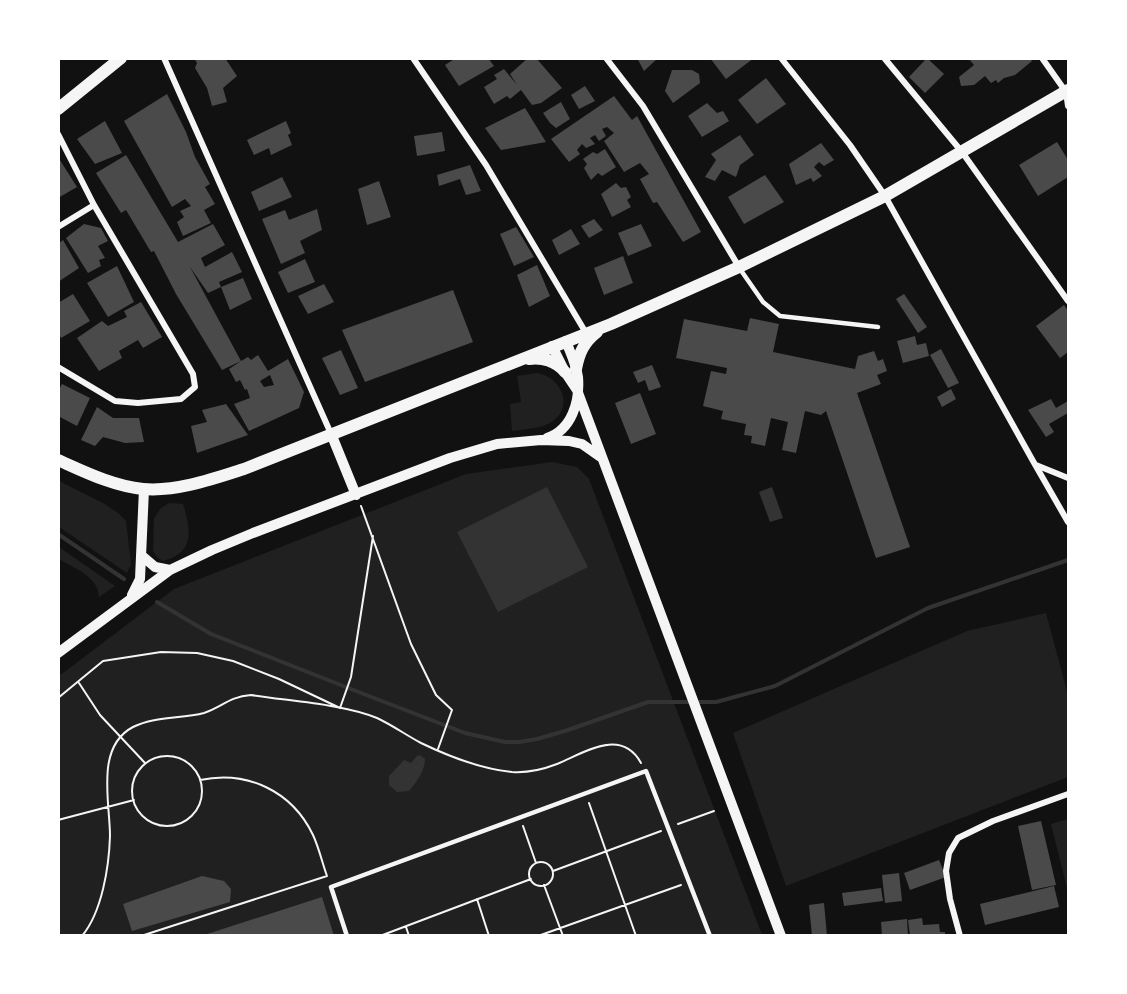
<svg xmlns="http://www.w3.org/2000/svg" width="1127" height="994" viewBox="0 0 1127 994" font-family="'Fira Sans Condensed',sans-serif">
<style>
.green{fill:#202020}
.water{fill:#333}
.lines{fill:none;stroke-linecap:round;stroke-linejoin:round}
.stream{stroke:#333;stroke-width:4}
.building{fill:#4a4a4a;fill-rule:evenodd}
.path{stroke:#f5f5f5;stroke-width:2}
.service{stroke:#f5f5f5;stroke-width:4.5}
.minor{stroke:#f5f5f5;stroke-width:6}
.tertiary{stroke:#f5f5f5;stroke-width:10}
.secondary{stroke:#f5f5f5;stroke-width:12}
</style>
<rect width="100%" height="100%" fill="#111"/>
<path class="green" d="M537,373C559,376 575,404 553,421C542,429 525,429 512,431L510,404L521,402L517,376Z
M552,462L577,467L589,479L762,935L59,936V676L174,589L466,474Z
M59,481L103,503L118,513L126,521L131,564L127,573L59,527Z
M169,503L183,504C191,529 195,553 163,561L157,557L153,551L154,518L161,508Z
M59,547L115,586L99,597C98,576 75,569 59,559Z
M1046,613L1068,695V777L786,886L733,733L967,631Z
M1068,819V892L1051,824Z"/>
<path class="water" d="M547,487L588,567L498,612L457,532Z
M772,487L783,518L770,522L759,492Z
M420,755L425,759C425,771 416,783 409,791L397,792L389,785V776L404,760L411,763L417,756Z"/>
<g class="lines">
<path class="stream" d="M58,534L124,579
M157,602L211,634L356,691L465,733L505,742H519L537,739L568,730L648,702H716L775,686L928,608L1068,560"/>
</g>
<path class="building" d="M194,58H225L237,76L223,88L227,102L212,106L207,88L195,68L197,63Z
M456,58H488L494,66L459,86L445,65Z
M528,58H536L562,88L541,103L532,105L521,90L510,99L507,96L494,104L484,87L497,79L494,75L504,69L517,85L510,74Z
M637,58H658L644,71Z
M710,58H754L726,79Z
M927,58L944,74L925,93L909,77Z
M968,58H1030L1032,61L1015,75L1004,78L998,83L996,80L991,83L985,76L974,85L961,86L959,77L974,65Z
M672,70H692L699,74L700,83L673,103L665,91Z
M766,78L786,104L757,124L738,100Z
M585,86L595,101L579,109L571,95Z
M167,94L186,132L195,157L210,184L205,187L215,204L204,210L211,223L183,236L177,222L184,217L180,211L191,206L185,199L172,207L124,121Z
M614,96L632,120L637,116L701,232L683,242L657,202L653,203L640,179L649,174L640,163L624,172L604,141L614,133L607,127L602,129L606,136L599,141L595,135L590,138L595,144L586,148L582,144L577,150L580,154L569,162L551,139Z
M561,102L570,119L556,128L550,123L543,113Z
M707,103L717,113L723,111L729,121L702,137L688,116Z
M525,108L546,142L501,150L485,128Z
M105,121L122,153L95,164L77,139Z
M286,121L291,133L288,135L292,145L271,155L269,148L254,155L247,140Z
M442,132L445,151L417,156L414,136Z
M740,135L754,155L740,165L736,177L722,170L715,181L705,177L716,160L711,154Z
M1057,142L1068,160V177L1038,196L1019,165Z
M821,143L834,160L824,166L819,162L814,167L822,176L813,182L811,178L796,185L789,164Z
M605,149L616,167L602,176L598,173L591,180L584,168L587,164L583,159L593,152L597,154Z
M126,155L178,242L213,224L225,245L201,258L205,267L232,252L242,272L219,282L221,287L208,293L190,267L241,361L248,357L251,360L258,355L268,371L288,359L304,392L299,408L249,431L234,404L250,398L247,389L256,384L245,390L240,380L236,382L229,369L241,361L222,370L176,294L154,251L151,252L126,210L121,213L96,173ZM270,375L274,385L264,387L260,381Z
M58,157L77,187L58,198Z
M470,165L481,191L466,195L460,179L439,186L437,175Z
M765,175L784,202L744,224L728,197Z
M282,177L292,197L259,211L251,192Z
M379,181L391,217L367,225L358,189Z
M616,183L621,188L626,187L631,197L627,200L631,207L612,217L601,194Z
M317,209L322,230L300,241L305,253L281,264L262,219L285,210L289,220Z
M594,219L603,230L589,238L581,226Z
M84,224L101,228L108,241L98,246L105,258L99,260L101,266L88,273L66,238Z
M641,224L652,246L628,256L618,233Z
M516,227L534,257L514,266L500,234Z
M571,229L580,244L559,255L552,240Z
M63,240L79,268L58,282V244Z
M623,256L633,283L604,295L594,268Z
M305,259L315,282L288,293L278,272Z
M537,265L550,296L529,307L517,275Z
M117,266L134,302L108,317L87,283Z
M243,278L252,299L230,310L221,287Z
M324,284L334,302L308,314L298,296Z
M453,290L473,342L365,382L342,330Z
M73,294L90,321L61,338L58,333V303Z
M904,294L927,327L918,333L896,299Z
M141,302L162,337L143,348L138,340L119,351L122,358L99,371L77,338L102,321L108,326L127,317L124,311Z
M1064,305L1068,311V352L1060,358L1036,326Z
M750,318L779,324L773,352L855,369L858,356L874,351L878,361L883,359L887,371L877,375L881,384L857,393L910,547L876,558L826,411L821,415L805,411L796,453L782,450L788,422L771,418L765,446L751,443L752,436L744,435L746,424L721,419L723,411L703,406L711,371L726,374L727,368L676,358L684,319L747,331Z
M915,336L917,345L926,343L929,356L903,363L897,341Z
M941,349L959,383L948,388L930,355Z
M341,350L358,388L340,395L322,358Z
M652,365L661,387L649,391L645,380L638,383L633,372Z
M62,384L90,398L77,426L58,416V391Z
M951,389L956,399L942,407L937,397Z
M640,393L656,434L631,444L615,403Z
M1051,399L1056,408L1068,401V413L1049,424L1054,432L1046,437L1028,410Z
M226,404L248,435L197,453L191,426L207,422L202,410Z
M97,407L113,418H139L144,442L125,443L103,437L95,446L81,440Z
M1041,821L1056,885L1032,890L1018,826Z
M939,860L946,877L910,890L904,873Z
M899,873L902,901L885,903L882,875Z
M202,876L224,881L231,889L230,902L132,931L123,904Z
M1054,886L1059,907L985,925L980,904Z
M881,888L883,901L844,906L842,893Z
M322,897L334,936H205L204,935Z
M824,903L827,936H812L809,905Z
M922,918L923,925L939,924L940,932H945V936H910L908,920Z
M907,919L908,936H882L881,922Z"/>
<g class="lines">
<path class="path" d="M361,506L411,644L436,695L452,710L438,749
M79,683L100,715L145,763
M58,698L103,661L161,652L197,653L233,661L279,679L340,708L351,677L373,536
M132 791a35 35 0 1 1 70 0a35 35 0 1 1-70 0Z
M200,780C247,770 292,791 313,835C319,848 322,862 327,876
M589,803L636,936
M58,820L134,800
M678,824L714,811
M523,826L536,863
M529 874a12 12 0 1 1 24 0a12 12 0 1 1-24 0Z
M553,871L661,831
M544,885L563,936
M477,899L489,936
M406,927L409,936
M82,936C102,912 109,867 110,836C110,802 95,747 133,727C155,716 181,719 204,713C223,707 228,697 251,695C288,701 343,704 377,718C392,725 406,735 421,743C448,756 481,769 512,772C526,773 544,769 557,764C584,753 621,727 641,763
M141,936L327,876
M380,936L531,879
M538,936L681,885"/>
<path class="service" d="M740,269L763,302L780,316L878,327
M347,936L331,887L646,771L710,936"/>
<path class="minor" d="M164,58L332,436
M413,58L486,165L586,333
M606,58L643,106L739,267
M781,58L850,145L885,196L1033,461L1068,522
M1042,58L1066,92L1068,106
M885,59L962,152L1068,301
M58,134L94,205L193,374L195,387L181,399L138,403L115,401L58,367
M58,227L94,205
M1036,465L1068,478
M960,936L950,899L946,871L949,853L958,838L993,821L1068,794"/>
<path class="tertiary" d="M552,346L565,372L577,390L781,936
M332,436L356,495
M547,438C572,430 580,401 578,377C576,364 570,352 566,341
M141,555L155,567L170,570
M132,595L140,579L144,489
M58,653L170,570L212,550L253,533L450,458L497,444L541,440L569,441L582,444L602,458"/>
<path class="secondary" d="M58,109L121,58
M529,359C542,357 556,361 565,372
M576,369C579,353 584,342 597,332
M58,460C85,472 113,486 143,489C176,492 213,479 244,469L611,324L739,267L885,196L1068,90"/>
</g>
<rect width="1127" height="994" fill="none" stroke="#ffffff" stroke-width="120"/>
</svg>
